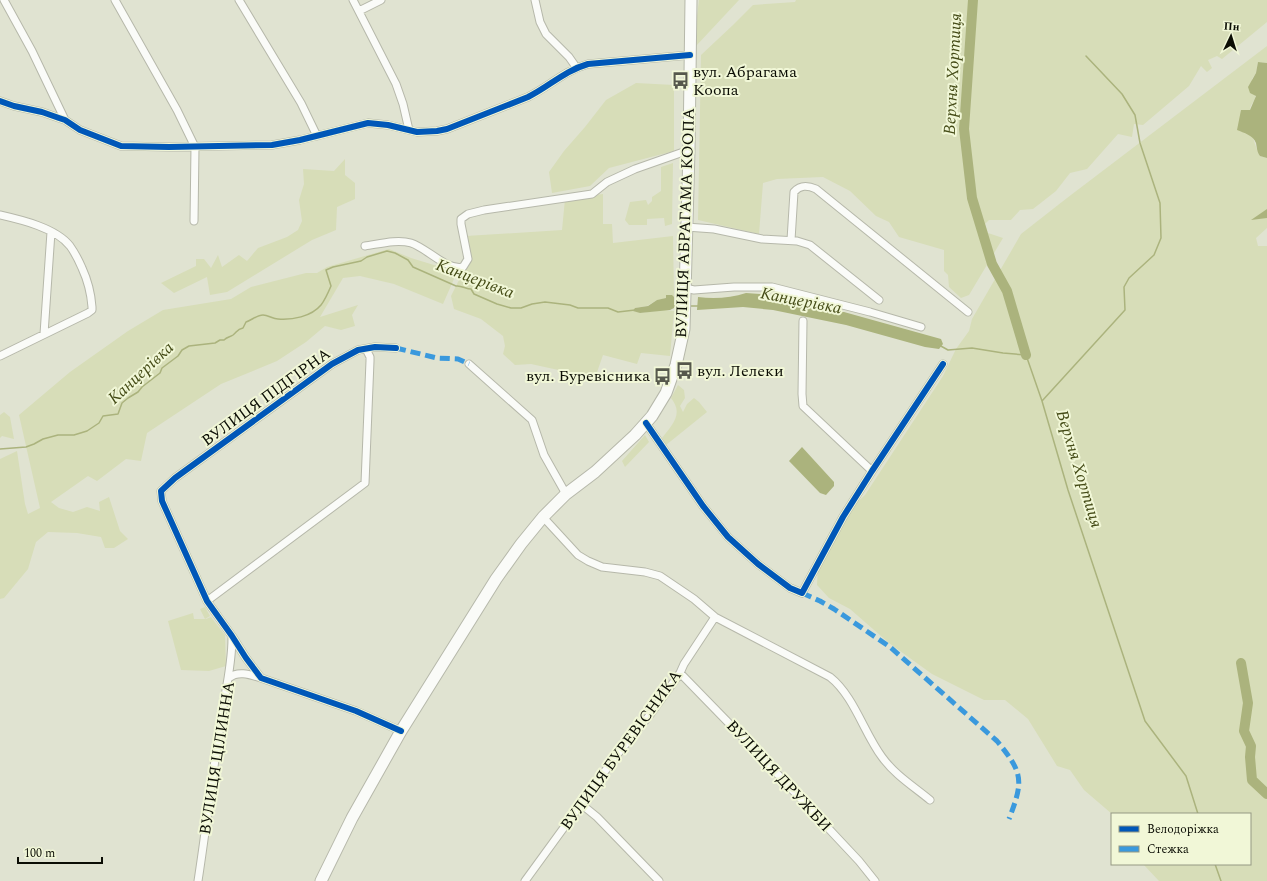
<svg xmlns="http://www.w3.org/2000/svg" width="1267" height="881" viewBox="0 0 1267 881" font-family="Spectral,serif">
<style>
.green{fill:#d7ddb8}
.water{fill:#abb37d}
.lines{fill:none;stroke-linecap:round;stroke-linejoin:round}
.stream{stroke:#abb37d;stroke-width:1.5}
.river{stroke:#abb37d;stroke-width:10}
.minor-casing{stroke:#b6b8aa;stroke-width:9}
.primary-casing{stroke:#b6b8aa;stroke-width:13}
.minor{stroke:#fafbf8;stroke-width:7}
.primary{stroke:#fafbf8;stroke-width:11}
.quiet{stroke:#3a99dd;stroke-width:5;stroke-dasharray:10 5;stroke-linecap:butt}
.cycleway-casing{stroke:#f1f7d7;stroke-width:8}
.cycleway{stroke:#0057b8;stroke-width:6}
.labels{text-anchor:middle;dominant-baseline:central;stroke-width:4;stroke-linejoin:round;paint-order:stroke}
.poi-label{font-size:16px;fill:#0b0d04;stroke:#f1f7d7;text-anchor:start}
.street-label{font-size:16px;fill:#0b0d04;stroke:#f1f7d7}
.water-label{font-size:17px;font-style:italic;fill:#444b16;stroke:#f1f7d7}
</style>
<rect width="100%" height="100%" fill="#e0e3d1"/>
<path class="green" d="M699,0H739L696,46L695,33Z
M796,0H1267V22L1222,59L1217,56L1208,60L1212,68L1207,72L1201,66L1189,86L1143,125L1134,124L1132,137L1118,134L1087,169L1070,173L1056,191L1033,209L1020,210L1011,220H989L985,224L988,233L1003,238L969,295L961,298L949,287L948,275L944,271V250L899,237L889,222L876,216L850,191L823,177L777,179L763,183L759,234L698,220L701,55L733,25L753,5L795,2Z
M1267,46V63L1258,62L1256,73L1252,79C1253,84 1257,93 1255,98C1254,102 1250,105 1250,110C1248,122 1254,145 1260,156L1267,158V228L1256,238L1258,246H1267V881H1159L1143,864H1250V814H1112L1084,790L1070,770L1057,766L1028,719L1005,700H984L932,674L889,643L850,609L829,598L817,585L818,564L852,507L865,495L943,376L956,349L969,331L972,319L1021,234L1067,198Z
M636,83L674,85V151L609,168L590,186L552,193L549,172L564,151L585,127L606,100Z
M345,159V175L355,183V199L337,207L336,230L312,240L227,292L210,295L207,277L174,293L161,283L196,266V259H204L211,268L218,255L222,267L239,255L247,261L258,248L287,237L298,230L302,221L299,200L304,184L303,169L334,171Z
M673,163L672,224L665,226L664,218L647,219V225H629L625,220L630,202L646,200L648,205L652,201V197L661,191V167Z
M603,194V224H612L613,243L673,236L674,297L657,300L647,306L635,308L640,313L664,310L674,311L670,356L641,353L637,364L603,355L595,378L531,364L515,365L503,354L505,346L503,336L481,319L454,309L451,296L470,258L466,236L562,230L565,199Z
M389,249L411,258L457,272L443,304L394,284L360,276L343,278L320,317L358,305L352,315L355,326L341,330L325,326L306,342L277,361L221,384L147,433L141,461L126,459L97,481L88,476L51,502L59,508L73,512L87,507L100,511L99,502L109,497L120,531L128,539L114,548H105L101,537L77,533L48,532L36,542L28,569L4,598L0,599V459L17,451L25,504L28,514L40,508L19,415L70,372L128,331L163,310L231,299L251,287L306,273H317L327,267Z
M678,385L684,390L685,398L680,406L683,412L687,404L694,398L699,402L707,412L666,445L662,438C672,425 684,414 671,398Z
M4,412L10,417L14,439L2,436L0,438V415Z
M645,435L649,442L625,467L622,461Z
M205,607L210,616L205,619L200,609Z
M193,613L194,619H206L211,617L225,635L226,666L209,671L181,670L168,621Z"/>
<path class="water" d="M1258,62L1267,63V158L1260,156C1257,152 1257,148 1256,143C1253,135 1244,133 1237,130L1241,110H1250L1256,96L1250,93L1248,87L1256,73Z
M1267,209V218L1251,220Z
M746,293L760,294L807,303L828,312H844L941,339L943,344L939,349L925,347L846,325L773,310L743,307L697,310L698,297C714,299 731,298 746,293Z
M666,295H672L674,297V308L670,310L640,313L633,311L635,308L648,306L657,300L666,298Z
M802,447L834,482V486L826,495L820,493L789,461Z"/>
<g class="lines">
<path class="stream" d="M1086,56L1122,94L1135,115L1140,143L1160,203L1161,238L1154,255L1129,278L1124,287L1125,310L1042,401L1068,490L1145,721L1186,776L1198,814
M672,306H681
M688,306H699
M939,345L948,350L972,348L1003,353L1026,355L1042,401
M0,449L26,447L34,444L43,439L58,435H74L87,431L99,423L103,416L118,414L122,403L128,398L138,392L142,387L160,373L162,368L178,356L182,350L189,346L215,343L220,340H224C227,337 230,337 233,335C237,332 237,329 243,328L246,322C252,320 257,315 263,315C268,315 273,319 278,319C292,320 311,317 321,305C325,300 328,293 331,286L326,270L333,267L361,261L367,257L387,251L395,253L408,260L413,267L456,286C461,285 466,289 471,289L474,294L497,304L511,308H521L532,304L545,302L570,305L578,308H608L618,312L635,310
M1215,864L1221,881"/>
<path class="river" d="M973,0L964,129L972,198L992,264L1007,291L1026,355
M1241,663L1248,703L1244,731L1251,746L1250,757L1252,780L1267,794"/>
<defs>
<path id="minor" d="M4,0L32,51L65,120
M115,0L177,110L195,147L194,221
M239,0L301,103L317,136
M353,0L396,84L403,104L409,130
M535,0L540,22L546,34L569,57L576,67
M359,11L381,0
M0,101L14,106L42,112L59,118L65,120L80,130L121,146L169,147L272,145L300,140L368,123L388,125L417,132L437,131L447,129L528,97C550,86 564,71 588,64L690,55
M0,215C22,220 56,228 70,246C75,253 79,261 82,268C88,281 91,293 92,307V310L88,313L0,356
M686,227L714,229L762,239L797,241L810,245L879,300
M791,240L794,192C800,185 807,185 816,189L968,312
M365,246C379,244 397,239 411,243C427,248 447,271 463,267L468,259L461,224V219L468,214L484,210L592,194L607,182L635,169L689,150
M685,288L694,290L734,287H772L870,312L921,327
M803,321L802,394L803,406L872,471
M44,334L51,232
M396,348L375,347L358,350L332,364L175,478L161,491L162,501L207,601L232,636L246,658L261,678L356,711L401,731
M469,364L532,420L544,455L566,494
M646,423L703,506L728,537L758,564L790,588L802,593L843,517L872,471L943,364
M543,517L578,555L588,561L602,567L645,572L660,576L694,599L715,617L830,677C854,696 864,733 882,757C895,775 913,786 930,800
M207,601L365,483L370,361V357L366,349
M680,673L754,749L859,861L875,881
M229,678C238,670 251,675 261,678
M581,804L597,817L659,881
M198,881C206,829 212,777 220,726C224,696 232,668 232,638
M525,881L616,756L649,716L680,673L684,664L715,617"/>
<path id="primary" d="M321,881L352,818L401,731L496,579L521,544L543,517L566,494L595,472L635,435L652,416L666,393L676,365L684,329L689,150L691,0"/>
</defs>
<use href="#minor" class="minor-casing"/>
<use href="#primary" class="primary-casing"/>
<use href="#minor" class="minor"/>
<use href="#primary" class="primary"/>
<path class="quiet" d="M396,348L437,358L458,359L469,364
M802,593L820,601L834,609L890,647L997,741C1023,773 1024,780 1009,819"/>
<defs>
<path id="cycleway" d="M0,101L14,106L42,112L59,118L65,120L80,130L121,146L169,147L272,145L300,140L368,123L388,125L417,132L437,131L447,129L528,97C550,86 564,71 588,64L690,55
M396,348L375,347L358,350L332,364L175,478L161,491L162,501L207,601L232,636L246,658L261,678L356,711L401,731
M646,423L703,506L728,537L758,564L790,588L802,593L843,517L872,471L943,364"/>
</defs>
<use href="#cycleway" class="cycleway-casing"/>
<use href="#cycleway" class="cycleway"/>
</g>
<defs>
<symbol id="bus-bare" viewBox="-9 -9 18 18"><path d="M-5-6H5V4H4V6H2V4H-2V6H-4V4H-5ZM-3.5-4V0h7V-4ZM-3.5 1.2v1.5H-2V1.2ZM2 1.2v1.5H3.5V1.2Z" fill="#56584c" stroke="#f1f7d7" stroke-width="2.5" paint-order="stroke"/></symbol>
</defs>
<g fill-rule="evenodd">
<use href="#bus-bare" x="668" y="68" width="25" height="25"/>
<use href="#bus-bare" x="672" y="358" width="25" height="25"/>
<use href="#bus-bare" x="650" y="364" width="25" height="25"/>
</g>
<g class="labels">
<g class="poi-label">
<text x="693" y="72">вул. Абрагама<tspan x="693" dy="18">Коопа</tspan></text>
<text x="697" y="371">вул. Лелеки</text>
<text x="650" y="376" text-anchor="end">вул. Буревісника</text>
</g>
<g class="street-label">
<text transform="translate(685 223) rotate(-88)">ВУЛИЦЯ АБРАГАМА КООПА</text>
<text transform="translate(266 397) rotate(-36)">ВУЛИЦЯ ПІДГІРНА</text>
<text transform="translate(621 750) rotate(-54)">ВУЛИЦЯ БУРЕВІСНИКА</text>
<text transform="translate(217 758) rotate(-81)">ВУЛИЦЯ ЦІЛИННА</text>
<text transform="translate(779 776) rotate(47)">ВУЛИЦЯ ДРУЖБИ</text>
</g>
<g class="water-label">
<text transform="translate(953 74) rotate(-87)">Верхня Хортиця</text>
<text transform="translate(475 279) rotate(21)">Канцерівка</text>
<text transform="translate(801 301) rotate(11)">Канцерівка</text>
<text transform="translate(141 373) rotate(-43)">Канцерівка</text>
<text transform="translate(1079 469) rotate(73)">Верхня Хортиця</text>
</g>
</g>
<rect x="1111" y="813" width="140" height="52" fill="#f1f7d7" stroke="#959983"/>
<rect x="1119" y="826" width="20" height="6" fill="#0057b8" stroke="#959983"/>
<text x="1147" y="833" font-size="12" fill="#0b0d04">Велодоріжка</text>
<rect x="1119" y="846" width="20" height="6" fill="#3a99dd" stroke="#959983"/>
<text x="1147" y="853" font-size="12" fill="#0b0d04">Стежка</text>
<g transform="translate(1231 36) rotate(4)" stroke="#f1f7d7" stroke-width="3" paint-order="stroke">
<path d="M0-3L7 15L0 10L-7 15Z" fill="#0b0d04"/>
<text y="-6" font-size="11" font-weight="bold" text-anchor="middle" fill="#0b0d04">Пн</text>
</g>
<path d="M18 857v6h84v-6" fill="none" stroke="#0b0d04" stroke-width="2"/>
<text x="24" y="857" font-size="12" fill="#0b0d04" stroke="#f1f7d7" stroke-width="3" paint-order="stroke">100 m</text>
</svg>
